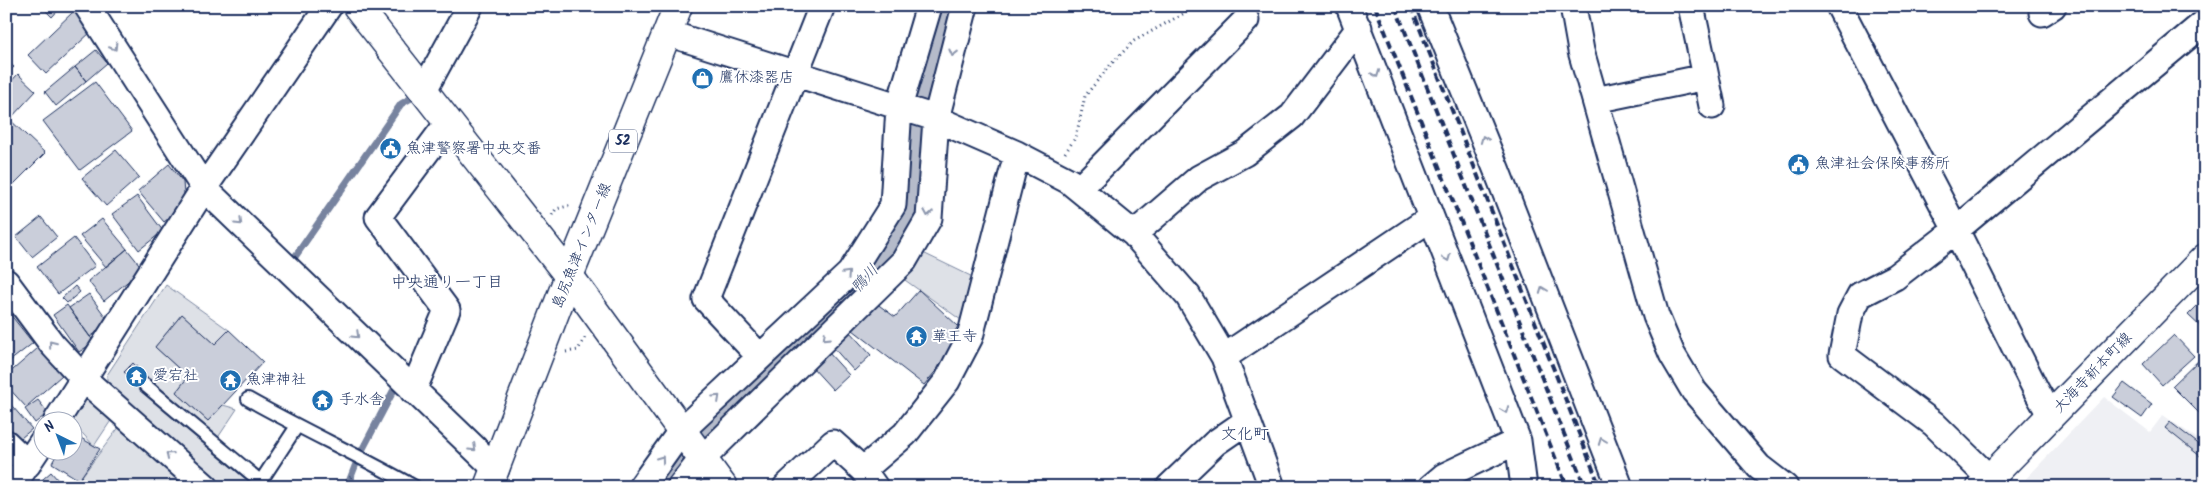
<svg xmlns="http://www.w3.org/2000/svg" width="2211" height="493" viewBox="0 0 2211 493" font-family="Kalam,'Klee One',sans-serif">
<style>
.built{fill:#eff0f4}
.green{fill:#dee1e7;stroke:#7c88a2}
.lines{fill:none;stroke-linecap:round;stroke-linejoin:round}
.stream{stroke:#77839f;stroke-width:7}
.river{stroke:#b5bbca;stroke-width:40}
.building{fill:#caceda;stroke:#1b2f5e}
.service-casing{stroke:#1b2f5e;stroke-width:16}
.minor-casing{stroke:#1b2f5e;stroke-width:29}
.tertiary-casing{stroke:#1b2f5e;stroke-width:31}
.secondary-casing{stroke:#1b2f5e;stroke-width:31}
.primary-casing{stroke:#1b2f5e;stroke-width:31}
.path{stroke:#1b2f5e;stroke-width:3;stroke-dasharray:1 4;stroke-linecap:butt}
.service{stroke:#fff;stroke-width:12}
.minor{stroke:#fff;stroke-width:25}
.tertiary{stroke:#fff;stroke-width:28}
.secondary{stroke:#fff;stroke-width:28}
.primary{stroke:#fff;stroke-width:28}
.rail{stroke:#1b2f5e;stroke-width:4;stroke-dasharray:8 4;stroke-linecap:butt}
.oneway{stroke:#8d97ae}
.labels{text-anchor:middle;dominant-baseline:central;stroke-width:4;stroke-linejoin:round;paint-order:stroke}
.shield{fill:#fff;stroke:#5f6d8e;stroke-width:1}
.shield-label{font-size:14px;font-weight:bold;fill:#1b2f5e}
.poi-label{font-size:15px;fill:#1b2f5e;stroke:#fff;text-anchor:start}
.street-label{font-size:15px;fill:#1b2f5e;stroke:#fff}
.water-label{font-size:16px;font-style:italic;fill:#49597e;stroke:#fff}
.neighbourhood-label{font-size:16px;fill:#1b2f5e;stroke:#fff}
</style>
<rect width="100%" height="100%" fill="#fff"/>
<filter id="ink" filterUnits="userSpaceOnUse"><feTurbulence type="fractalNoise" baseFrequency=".02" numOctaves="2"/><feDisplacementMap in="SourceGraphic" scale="10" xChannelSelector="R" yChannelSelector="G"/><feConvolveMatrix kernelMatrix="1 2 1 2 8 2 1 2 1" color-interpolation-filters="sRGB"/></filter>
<g filter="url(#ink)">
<path class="built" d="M2104,397L2150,432L2163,415L2205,444V487H2018Z"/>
<path class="green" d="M919,251L979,280L968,325L902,278Z
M166,285L229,330L215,344L182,314L155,347L188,377L176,392L208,421L223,405L237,409L217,439L258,471L246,487H225L107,383V375Z
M92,387L118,410L94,446L73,423L72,420H70Z
M126,418L192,487H86L79,480Z"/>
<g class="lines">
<path class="stream" d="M290,264L401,104L418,94
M347,487L359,456L399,380"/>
<path class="river" d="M657,487L664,477L861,284L900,239L919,203L929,87L951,6"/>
</g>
<path class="building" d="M41,6H62L52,17Z
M74,11L92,31L46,74L28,55Z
M96,50L107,63L86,81L75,67Z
M6,60L14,67L6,75Z
M75,67L86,81L56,106L45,92Z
M18,74L36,91L10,119L6,116V87Z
M95,82L132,131L80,170L43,121Z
M6,116L45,153L6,192Z
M116,150L139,177L106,206L82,178Z
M169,164L183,182L185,205L164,222L138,191Z
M137,196L163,231L139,250L112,214Z
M41,217L57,237L32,257L16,237Z
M102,219L127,249L106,267L80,236Z
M74,238L95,266L58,294L37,267Z
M127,249L143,269L104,301L88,281Z
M75,286L80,292L67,303L62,298Z
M919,290L958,326L954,333L962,340L924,385L853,330L876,303L895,317Z
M89,294L110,323L90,337L69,308Z
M2205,298V331L2188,315Z
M67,305L94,342L79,352L53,315Z
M6,309L33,343L10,361L6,357Z
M182,314L215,344L229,330L263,362L208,421L176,392L188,377L155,347Z
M849,331L871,355L854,371L832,346Z
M2174,335L2194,356L2162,385L2143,364Z
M38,348L62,375L26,407L6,385V376Z
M828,352L849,375L833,390L812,367Z
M2201,358L2205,362V419L2172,386Z
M133,363L145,375L135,383L124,372Z
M2124,383L2152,404L2142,418L2113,397Z
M6,399L32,429L16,442L6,431Z
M38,400L48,413L35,423L25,409Z
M2170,422L2205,449V460L2165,428Z
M72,433L100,449L79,480L52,463L59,450H72Z
M51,472L64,487H37L36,485Z"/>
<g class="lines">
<defs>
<path id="service" d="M145,385L260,481
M248,399C303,430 360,456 415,487
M257,487L297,426"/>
<path id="minor" d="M87,6L204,188L496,469
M1349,6L1518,441L1524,487
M1430,6L1497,171L1620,487
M1573,6L1581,51L1595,100L1656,316L1672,354L1694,391L1759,467L1785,487
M1691,6L1706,77
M1839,6L1956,230L2036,390L2051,416
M2042,13L2053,6
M667,33L932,117L1017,154L1069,181L1134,234L1188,296L1224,357L1272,487
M424,90L470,6
M1595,100L1706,77L1712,106
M1079,189L1246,20
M1134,234L1199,178L1245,153L1292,116L1359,28
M6,282L52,344L85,380L206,487
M760,357L706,299L822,6
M1224,357L1431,218
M413,391L447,310L378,217L448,123
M57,420L204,188L329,6
M6,443L28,464
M1989,478L1934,424L1842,355L1850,314L1860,295L1895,277L1956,230L2205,22
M12,487L42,442
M641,487L681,431L850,273L893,205L899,107L929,6
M680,487L702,459L904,261L929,218L936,119L965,6
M786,487L833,443L863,470
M875,487L863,470L905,434L947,381L970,337L1017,154
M1169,487L1215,443L1247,421
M1431,487L1444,476L1518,441"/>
<path id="tertiary" d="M357,6L569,276L723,487"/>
<path id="secondary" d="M1981,487L2205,258"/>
<path id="primary" d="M488,487L569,276L678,6"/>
</defs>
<use href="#service" class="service-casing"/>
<use href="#minor" class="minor-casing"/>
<use href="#tertiary" class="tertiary-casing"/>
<use href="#secondary" class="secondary-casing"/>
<use href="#primary" class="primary-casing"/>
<path class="path" d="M1065,153L1076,137L1085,96L1112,63L1134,41L1197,6
M552,215L556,209L572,205
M566,352L578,350L585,337
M347,487L352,473"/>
<use href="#service" class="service"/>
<use href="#minor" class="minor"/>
<use href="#tertiary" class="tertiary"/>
<use href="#secondary" class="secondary"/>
<use href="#primary" class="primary"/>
<path class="rail" d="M1375,6L1567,487
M1395,6L1585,487
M1411,6L1600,487"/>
</g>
<defs><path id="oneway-chevron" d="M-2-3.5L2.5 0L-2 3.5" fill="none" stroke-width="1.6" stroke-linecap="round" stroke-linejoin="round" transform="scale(1.25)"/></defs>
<g class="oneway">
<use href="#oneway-chevron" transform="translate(114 47) rotate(58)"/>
<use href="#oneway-chevron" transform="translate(953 53) rotate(104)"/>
<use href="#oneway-chevron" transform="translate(1376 74) rotate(69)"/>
<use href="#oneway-chevron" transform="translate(1484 139) rotate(-112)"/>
<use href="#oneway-chevron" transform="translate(928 213) rotate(100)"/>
<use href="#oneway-chevron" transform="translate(239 222) rotate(44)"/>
<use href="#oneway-chevron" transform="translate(1447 258) rotate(69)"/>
<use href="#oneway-chevron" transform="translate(847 274) rotate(-47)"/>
<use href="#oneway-chevron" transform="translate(1543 290) rotate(-111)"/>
<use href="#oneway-chevron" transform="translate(356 335) rotate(44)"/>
<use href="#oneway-chevron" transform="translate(826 337) rotate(136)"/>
<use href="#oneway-chevron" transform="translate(52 344) rotate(-129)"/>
<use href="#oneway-chevron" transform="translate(717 398) rotate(-43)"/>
<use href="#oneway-chevron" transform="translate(1505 410) rotate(69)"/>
<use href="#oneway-chevron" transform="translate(1602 441) rotate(-111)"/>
<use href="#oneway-chevron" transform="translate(473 448) rotate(43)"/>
<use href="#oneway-chevron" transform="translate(169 455) rotate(-139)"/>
<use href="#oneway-chevron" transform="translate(661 459) rotate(-54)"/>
</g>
</g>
<defs>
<symbol id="shop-disc" viewBox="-11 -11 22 22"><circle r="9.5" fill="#1f6fb2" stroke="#fff"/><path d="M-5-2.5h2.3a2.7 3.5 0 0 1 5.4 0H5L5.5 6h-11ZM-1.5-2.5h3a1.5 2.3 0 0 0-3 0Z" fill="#fff"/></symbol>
<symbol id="civic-disc" viewBox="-11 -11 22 22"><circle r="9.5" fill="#1f6fb2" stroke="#fff"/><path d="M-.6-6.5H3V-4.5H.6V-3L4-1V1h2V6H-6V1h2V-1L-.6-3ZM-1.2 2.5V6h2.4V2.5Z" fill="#fff"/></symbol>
<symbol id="temple-disc" viewBox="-11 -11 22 22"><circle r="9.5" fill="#1f6fb2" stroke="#fff"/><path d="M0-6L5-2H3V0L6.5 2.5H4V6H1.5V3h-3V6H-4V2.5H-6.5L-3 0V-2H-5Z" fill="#fff"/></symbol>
</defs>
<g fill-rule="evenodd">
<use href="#shop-disc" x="690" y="66" width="25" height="25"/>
<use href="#civic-disc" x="378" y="136" width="25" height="25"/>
<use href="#civic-disc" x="1786" y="152" width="25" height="25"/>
<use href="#temple-disc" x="904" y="324" width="25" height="25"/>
<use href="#temple-disc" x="124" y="364" width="25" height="25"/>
<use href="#temple-disc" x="218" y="368" width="25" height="25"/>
<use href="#temple-disc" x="310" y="388" width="25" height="25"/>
</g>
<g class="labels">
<rect class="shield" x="609" y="129.5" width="28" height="23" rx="4"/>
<g class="shield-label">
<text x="623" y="141">52</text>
</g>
<g class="poi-label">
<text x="719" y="78">鷹休漆器店</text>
<text x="406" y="149">魚津警察署中央交番</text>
<text x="1815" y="164">魚津社会保険事務所</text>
<text x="932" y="337">華王寺</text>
<text x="153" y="376">愛宕社</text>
<text x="246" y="380">魚津神社</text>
<text x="339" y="400">手水舎</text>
</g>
<g class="street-label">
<text transform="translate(582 246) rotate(-68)">島尻魚津インター線</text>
<text transform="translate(2093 373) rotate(-46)">大海寺新本町線</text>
</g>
<g class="water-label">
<text transform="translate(865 279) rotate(-47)">鴨川</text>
</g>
<g class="neighbourhood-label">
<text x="447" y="282">中央通り一丁目</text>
<text x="1245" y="434">文化町</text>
</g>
</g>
<rect width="2211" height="493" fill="none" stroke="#fff" stroke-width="25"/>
<rect x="12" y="12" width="2186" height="468" fill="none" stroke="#1b2f5e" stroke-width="2" filter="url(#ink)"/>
<g transform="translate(58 436) rotate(318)"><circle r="24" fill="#ffffff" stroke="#a4acbf"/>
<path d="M0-4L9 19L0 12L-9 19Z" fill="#1f6fb2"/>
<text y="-8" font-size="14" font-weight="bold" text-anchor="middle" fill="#1b2f5e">N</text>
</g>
</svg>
